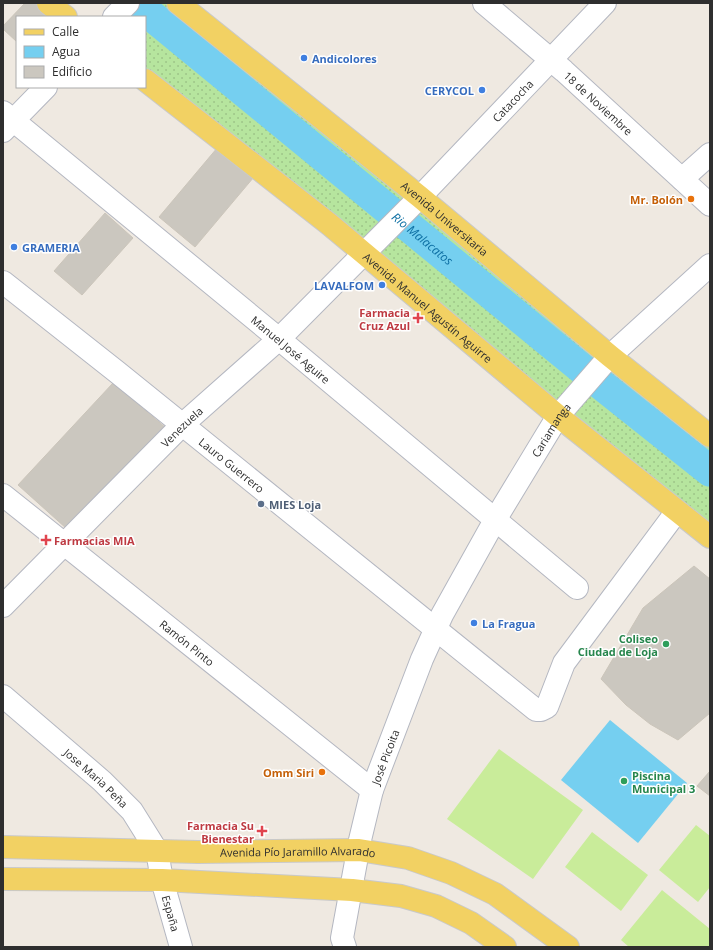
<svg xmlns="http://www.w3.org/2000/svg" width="713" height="950" viewBox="0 0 713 950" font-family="'Open Sans',sans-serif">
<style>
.grass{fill:url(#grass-dots)}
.pitch{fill:#c9ec9a}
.water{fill:#75cff0}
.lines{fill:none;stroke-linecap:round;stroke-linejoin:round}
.river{stroke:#75cff0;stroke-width:31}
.building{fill:#cbc7bf;stroke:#cbc5ba}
.minor-casing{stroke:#b4b7c1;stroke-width:24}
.major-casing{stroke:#c9c9c9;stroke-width:24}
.minor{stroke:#fff;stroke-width:22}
.major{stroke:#f2d163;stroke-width:22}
.shop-dot{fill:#3f7fe0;stroke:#fff;stroke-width:1.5}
.food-dot{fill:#e8710a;stroke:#fff;stroke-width:1.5}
.health-dot{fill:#e0444e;stroke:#fff;stroke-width:1.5}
.service-dot{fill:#5c6f8a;stroke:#fff;stroke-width:1.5}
.leisure-dot{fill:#2e9e5b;stroke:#fff;stroke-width:1.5}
.labels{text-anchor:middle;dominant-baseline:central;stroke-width:3;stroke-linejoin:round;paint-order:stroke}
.shop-label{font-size:11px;font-weight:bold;fill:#366cbe;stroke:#fff;text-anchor:start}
.street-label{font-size:11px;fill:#2e2e2e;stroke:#fff}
.food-label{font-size:11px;font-weight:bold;fill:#c56008;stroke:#fff;text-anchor:end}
.health-label{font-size:11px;font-weight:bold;fill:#be3a42;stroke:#fff;text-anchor:end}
.service-label{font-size:11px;font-weight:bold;fill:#4e5e75;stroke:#fff;text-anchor:start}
.leisure-label{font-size:11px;font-weight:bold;fill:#27864d;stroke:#fff;text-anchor:end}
.water-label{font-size:12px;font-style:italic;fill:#0d6fa3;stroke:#fff}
</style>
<defs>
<pattern id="grass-dots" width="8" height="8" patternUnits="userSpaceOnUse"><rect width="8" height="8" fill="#b6e59e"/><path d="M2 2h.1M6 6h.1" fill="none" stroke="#9dc588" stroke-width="1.8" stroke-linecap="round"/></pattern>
</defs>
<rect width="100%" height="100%" fill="#efe9e1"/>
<path class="grass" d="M128,3H178L710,436V537L145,80V17H114Z"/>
<path class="pitch" d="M499,749L583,810L533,879L447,819Z
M696,825L710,836V887L698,902L659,870Z
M592,832L648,875L621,911L565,867Z
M662,890L710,929V947H629L621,940Z"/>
<path class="water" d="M610,720L687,783L638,843L561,780Z"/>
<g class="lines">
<path class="river" id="s1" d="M136,3L603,386L710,471"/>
</g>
<path class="building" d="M25,3H36L52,17H17V42L3,29V26Z
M223,141L259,171L195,247L159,217Z
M105,213L133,238L82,295L54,271Z
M113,383L166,428L67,529L18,485Z
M694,566L710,579V713L678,740L650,724L626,705L601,679L643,608Z
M710,771V796L697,786Z"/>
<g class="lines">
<defs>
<g id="minor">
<path id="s2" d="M484,3L564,71L710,205"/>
<path d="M114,17L128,3"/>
<path id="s3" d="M3,112L279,339L577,588"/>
<path d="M3,131L46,87"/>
<path d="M682,179L710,154"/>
<path id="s4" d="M3,282L117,372L536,710H541L547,707L564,663L677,511"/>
<path id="s5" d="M3,495L372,790"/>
<path id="s6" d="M3,606L182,425L279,339L420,197L605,3"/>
<path id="s7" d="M3,696L102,781L132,811L157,851L162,880L181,947"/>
<path id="s8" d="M345,947L342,938L360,840L372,790L422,659L442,615L495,520L558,416L610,356L710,265"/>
</g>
<g id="major">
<path d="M48,3L66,17"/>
<path id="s9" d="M178,3L420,197L610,356L710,436"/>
<path id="s10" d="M145,80L329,224L558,416L710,537"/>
<path id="s11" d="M3,847L198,852L359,850L408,858L451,873L495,894L568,947"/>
<path d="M3,879L162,880L352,890L401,896L436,906L471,923L505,947"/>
</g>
</defs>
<use href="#minor" class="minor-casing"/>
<use href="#major" class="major-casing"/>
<use href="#minor" class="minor"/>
<use href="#major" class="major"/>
</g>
<g class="shop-dot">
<circle cx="304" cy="58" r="4"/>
<circle cx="482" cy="90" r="4"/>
<circle cx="14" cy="247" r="4"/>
<circle cx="382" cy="285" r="4"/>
<circle cx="474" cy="623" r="4"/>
</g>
<g class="food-dot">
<circle cx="691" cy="199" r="4"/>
<circle cx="322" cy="772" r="4"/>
</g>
<g class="health-dot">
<path d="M416 312h4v4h4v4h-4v4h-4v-4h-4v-4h4z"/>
<path d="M44 534h4v4h4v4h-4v4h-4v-4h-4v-4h4z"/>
<path d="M260 825h4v4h4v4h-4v4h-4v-4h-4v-4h4z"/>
</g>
<circle class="service-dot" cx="261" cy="504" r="4"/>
<g class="leisure-dot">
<circle cx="666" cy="644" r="4"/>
<circle cx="624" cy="781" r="4"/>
</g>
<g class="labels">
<g class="shop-label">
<text x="312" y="58">Andicolores</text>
<text x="474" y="90" text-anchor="end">CERYCOL</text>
<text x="22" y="247">GRAMERIA</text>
<text x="374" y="285" text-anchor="end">LAVALFOM</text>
<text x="482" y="623">La Fragua</text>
</g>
<g class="street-label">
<text stroke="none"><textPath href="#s6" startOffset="718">Catacocha</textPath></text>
<text stroke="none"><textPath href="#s2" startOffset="152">18 de Noviembre</textPath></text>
<text stroke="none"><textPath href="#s9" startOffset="343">Avenida Universitaria</textPath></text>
<text stroke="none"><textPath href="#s10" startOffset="363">Avenida Manuel Agustín Aguirre</textPath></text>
<text stroke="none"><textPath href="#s3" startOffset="373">Manuel José Aguire</textPath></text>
<text stroke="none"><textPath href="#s6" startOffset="253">Venezuela</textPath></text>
<text stroke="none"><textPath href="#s8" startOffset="564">Cariamanga</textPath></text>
<text stroke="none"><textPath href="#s4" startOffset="293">Lauro Guerrero</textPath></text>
<text stroke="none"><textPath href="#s5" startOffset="236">Ramón Pinto</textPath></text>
<text stroke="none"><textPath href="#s8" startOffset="196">José Picoita</textPath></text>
<text stroke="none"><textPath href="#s7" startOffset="124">Jose Maria Peña</textPath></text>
<text stroke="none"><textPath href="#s11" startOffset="295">Avenida Pío Jaramillo Alvarado</textPath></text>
<text stroke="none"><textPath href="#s7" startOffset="284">España</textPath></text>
</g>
<g class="food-label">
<text x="683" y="199">Mr. Bolón</text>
<text x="314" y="772">Omm Siri</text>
</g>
<g class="health-label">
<text x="410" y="312">Farmacia<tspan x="410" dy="13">Cruz Azul</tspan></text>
<text x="54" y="540" text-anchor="start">Farmacias MIA</text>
<text x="254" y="825">Farmacia Su<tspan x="254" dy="13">Bienestar</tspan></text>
</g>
<g class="service-label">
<text x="269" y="504">MIES Loja</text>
</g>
<g class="leisure-label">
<text x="658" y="638">Coliseo<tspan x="658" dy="13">Ciudad de Loja</tspan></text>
<text x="632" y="775" text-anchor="start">Piscina<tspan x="632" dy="13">Municipal 3</tspan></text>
</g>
<g class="water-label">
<text stroke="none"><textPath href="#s1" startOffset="371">Rio Malacatos</textPath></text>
</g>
</g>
<rect width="713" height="950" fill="none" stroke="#2e2e2e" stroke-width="8"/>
<rect x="16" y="16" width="130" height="72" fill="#ffffff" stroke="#ababab"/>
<rect x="24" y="29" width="20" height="6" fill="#f2d163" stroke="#ababab"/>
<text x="52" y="36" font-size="12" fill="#2e2e2e">Calle</text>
<rect x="24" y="46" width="20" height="12" fill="#75cff0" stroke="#ababab"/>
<text x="52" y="56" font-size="12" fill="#2e2e2e">Agua</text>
<rect x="24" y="66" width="20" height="12" fill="#cbc7bf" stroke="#ababab"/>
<text x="52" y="76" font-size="12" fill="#2e2e2e">Edificio</text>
</svg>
